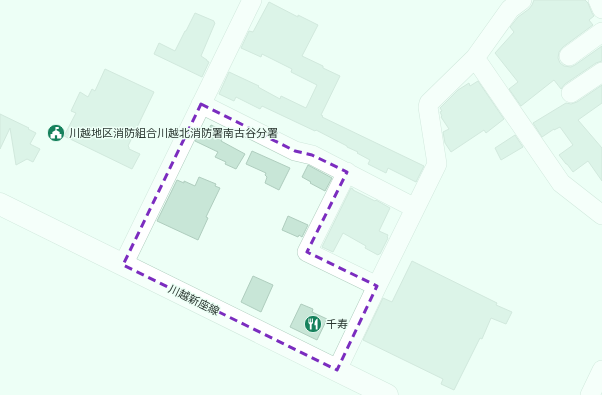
<svg xmlns="http://www.w3.org/2000/svg" width="602" height="395" viewBox="0 0 602 395" font-family="Helvetica,'Noto Sans JP',sans-serif">
<style>
.building{fill:#c8e6d7;stroke:#afcdbe}
.lines{fill:none;stroke-linecap:round;stroke-linejoin:round}
.minor-casing{stroke:#b0cebf;stroke-width:20}
.major-casing{stroke:#b0cebf;stroke-width:23}
.minor{stroke:#fff;stroke-width:19}
.major{stroke:#fff;stroke-width:22}
.marked{fill:none;stroke:#7b2cbf;stroke-width:3;stroke-dasharray:8 5;stroke-linejoin:round}
.labels{text-anchor:middle;dominant-baseline:central;stroke-width:3;stroke-linejoin:round;paint-order:stroke}
.poi-label{font-size:11px;fill:#29352f;stroke:#edfff6;text-anchor:start}
.street-label{font-size:11px;fill:#29352f;stroke:#edfff6}
</style>
<rect width="100%" height="100%" fill="#edfff6"/>
<path class="building" d="M534,0H585L588,3L592,13L594,16L589,20L593,25L563,47L559,52L558,58L560,63L564,66L571,67L575,65L602,46V61L596,63L565,84L561,89L554,80L521,106L509,89L518,82L495,53L514,32L510,27L518,17L529,9L532,5Z
M269,2L298,17V15L318,25L302,56L323,66V68L340,76L321,115L323,116L322,117L424,166L416,182L388,168L386,173L368,164L370,160L357,153L358,152L347,147V146L316,130L315,131L262,106L260,109L236,97L234,101L219,94L229,72L259,86L258,87L280,99L281,96L306,108L317,85L291,72L292,69L262,54L261,57L241,48L249,31L253,32Z
M195,13L214,21V22L215,23L201,56L207,60V61L209,62L202,77L154,54L159,43L175,51L185,31H186Z
M105,69L154,92L128,146L129,147V149L140,154L132,169L64,136L76,113L71,111L80,92L88,97L92,89L95,91Z
M478,81L504,119L486,133L484,130L451,152L445,143L443,132L449,129L441,117L442,116L440,112L442,111L440,108L458,90L469,83L470,86Z
M602,85V103L578,120L602,148V181L588,161L573,172L567,164H566L559,155L573,145L560,127L554,130V129L542,137L533,123L566,103L571,104L577,102Z
M0,114L29,128L28,129L36,133L30,144L40,149L33,162L27,159L16,165L10,128L0,149Z
M211,125L225,132L221,141L245,154L236,169L225,164L226,162L215,157L218,152L195,141L201,130L207,132Z
M515,135L523,147L501,160L495,148Z
M252,151L290,168L279,190L265,183L267,177L265,175L266,173L246,164Z
M308,165L332,178L325,191L310,183L311,182L302,177Z
M199,177L216,184L215,186L220,188L206,217L208,218L198,240L157,221L177,180L184,183V181L195,186Z
M351,188L353,189V190L375,201L376,200L390,208L379,231L388,235L387,237L388,238L380,254H379L378,255L365,248L366,246L343,233L333,252L322,247Z
M288,216L308,225L302,237L299,235L298,237L282,230Z
M412,261L497,303L496,305L512,312L506,324L491,318L482,339L480,338L454,390L441,384L443,379L363,340L383,298L392,302Z
M253,276L273,285L261,312L241,302Z
M301,304L313,309L312,312L327,319L317,340L290,327Z"/>
<g class="lines">
<defs>
<path id="minor" d="M598,0L602,9
M569,56L602,32
M475,58L561,183L602,215
M571,93L602,72
M201,104L295,151L312,155L415,208
M347,172L307,252L377,286
M123,265L252,0
M337,370L377,286L437,164L428,107L429,103L475,58L510,9L522,0
M590,395L602,370"/>
<path id="major" d="M0,204L387,395"/>
</defs>
<use href="#minor" class="minor-casing"/>
<use href="#major" class="major-casing"/>
<use href="#minor" class="minor"/>
<use href="#major" class="major"/>
</g>
<path d="M0 0H602V395H0ZM201,104L295,151L312,155L347,172L307,252L377,286L337,370L123,265Z" fill="#edfff6" fill-opacity=".55" fill-rule="evenodd"/>
<path class="marked" d="M201,104L295,151L312,155L347,172L307,252L377,286L337,370L123,265Z"/>
<defs>
<symbol id="civic-disc" viewBox="-11 -11 22 22"><circle r="9.5" fill="#16815c" stroke="#edfff6"/><path d="M-.6-6.5H3V-4.5H.6V-3L4-1V1h2V6H-6V1h2V-1L-.6-3ZM-1.2 2.5V6h2.4V2.5Z" fill="#fff"/></symbol>
<symbol id="restaurant-disc" viewBox="-11 -11 22 22"><circle r="9.5" fill="#16815c" stroke="#edfff6"/><path d="M-5-6h1v4h1v-4h1v4h1v-4h1v5L-1.5 .5V6h-2V.5L-5-1ZM5-6V6H3V1.5H1.5Q1.5-4 5-6Z" fill="#fff"/></symbol>
</defs>
<g fill-rule="evenodd">
<use href="#civic-disc" x="46" y="123" width="20" height="20"/>
<use href="#restaurant-disc" x="303" y="314" width="20" height="20"/>
</g>
<g class="labels">
<g class="poi-label">
<text x="69" y="133">川越地区消防組合川越北消防署南古谷分署</text>
<text x="326" y="324">千寿</text>
</g>
<g class="street-label">
<text transform="translate(194 300) rotate(26)">川越新座線</text>
</g>
</g>
</svg>
